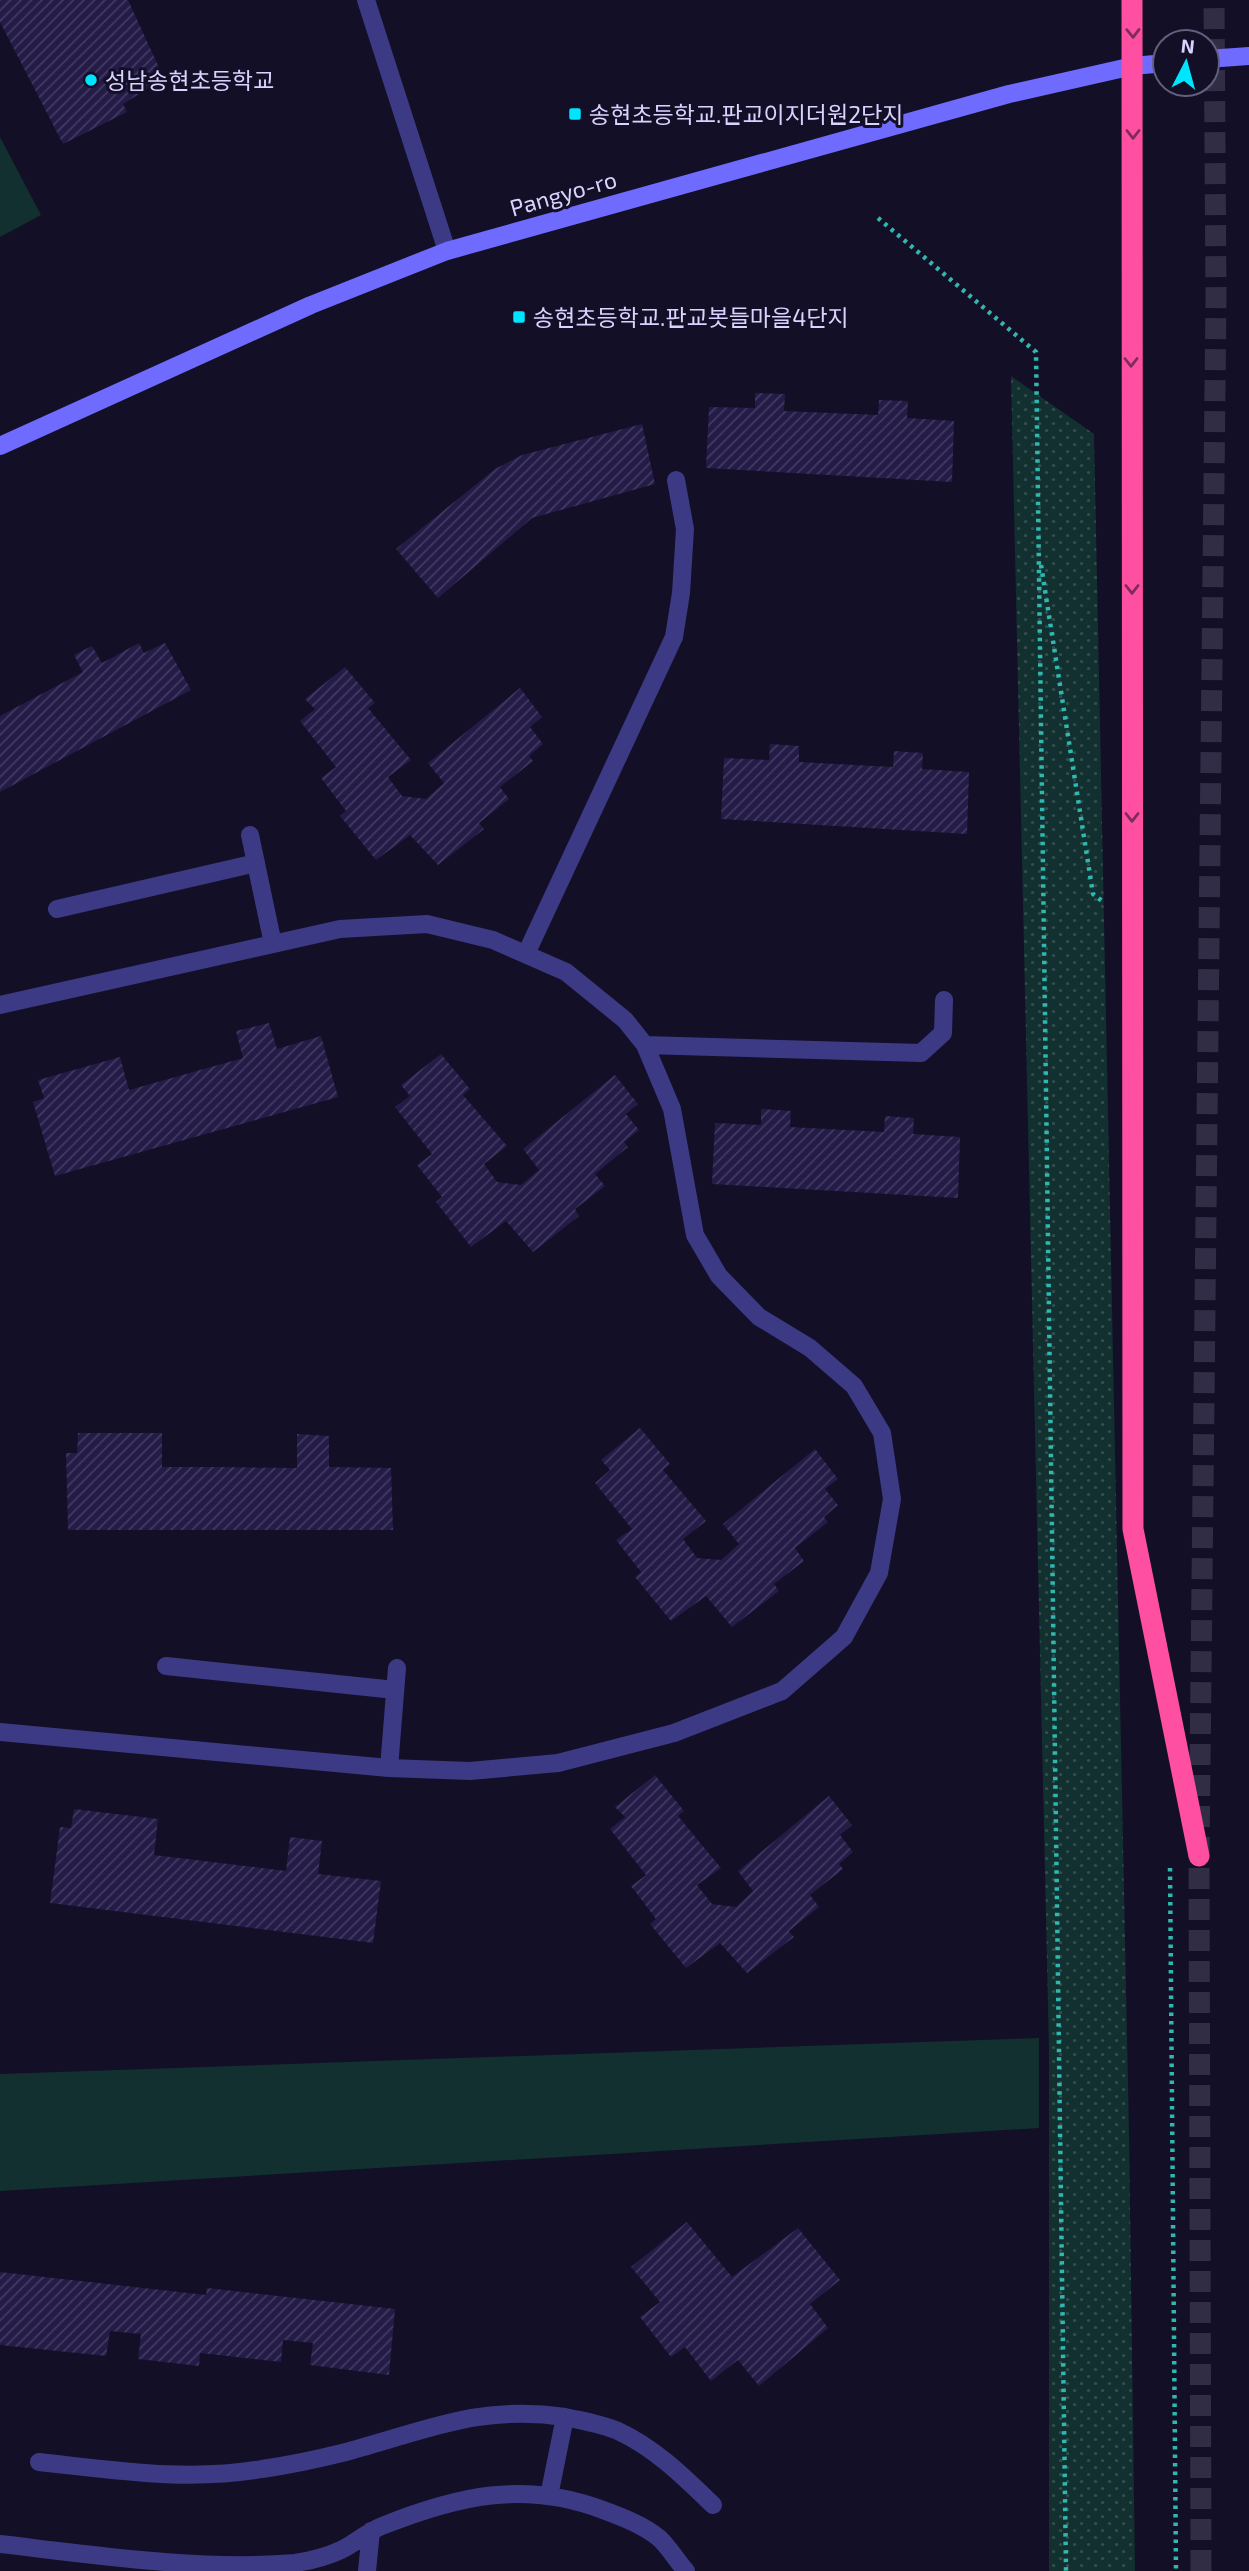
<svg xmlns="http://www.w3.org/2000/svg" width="1249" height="2571" viewBox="0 0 1249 2571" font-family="'Exo 2','Noto Sans KR',sans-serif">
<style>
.grass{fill:url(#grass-dots)}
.green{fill:#12302f}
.building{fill:url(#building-hatch)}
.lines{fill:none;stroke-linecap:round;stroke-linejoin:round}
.highway-tunnel{stroke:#312d47;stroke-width:21;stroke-dasharray:21 10;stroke-linecap:butt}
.path{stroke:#2fb8b0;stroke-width:4.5;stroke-dasharray:3.5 5;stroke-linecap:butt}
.lane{stroke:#3d3a85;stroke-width:18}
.secondary{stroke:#6f6bff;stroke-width:18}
.highway{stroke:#ff4fa3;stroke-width:21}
.oneway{stroke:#7d2c5e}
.poi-dot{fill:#00e5ff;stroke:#130f26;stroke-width:2.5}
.labels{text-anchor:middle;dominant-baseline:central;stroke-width:6;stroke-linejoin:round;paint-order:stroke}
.poi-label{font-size:23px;fill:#d9d4ff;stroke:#130f26;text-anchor:start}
.street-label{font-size:23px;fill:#d9d4ff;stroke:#130f26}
</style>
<defs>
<pattern id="grass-dots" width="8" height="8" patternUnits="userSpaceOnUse" patternTransform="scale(1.75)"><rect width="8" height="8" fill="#12302f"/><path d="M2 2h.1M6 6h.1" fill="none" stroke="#344d4e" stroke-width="1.8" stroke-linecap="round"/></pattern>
<pattern id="building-hatch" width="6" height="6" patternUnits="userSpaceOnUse" patternTransform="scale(1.75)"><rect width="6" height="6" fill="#241b47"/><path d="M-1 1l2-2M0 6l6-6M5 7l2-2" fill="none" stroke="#433b63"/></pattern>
</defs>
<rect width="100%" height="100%" fill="#130f26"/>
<path class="grass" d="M1011,376L1094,434L1129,2134L1135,2571H1049V2049Z"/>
<path class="green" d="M0,137L41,215L0,237Z
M1039,2038V2128L0,2191V2074Z"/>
<path class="building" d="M0,0H128L162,74V80L123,104L127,112L63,144L0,22Z
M755,393L785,394L784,411L878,415L879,400L908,401L907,418L954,421L952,482L706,468L709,407L755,408Z
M642,424L655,484L532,518L438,598L396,549L495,469L522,455Z
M139,643L144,653L165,643L191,690L0,792V716L83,672L74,655L92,646L102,663Z
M345,667L375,703L368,708L411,760L388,777L402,796L426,799L444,783L428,763L520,688L542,717L530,727L543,744L529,756L533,761L500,787L509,799L479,823L484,829L438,865L410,835L376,860L340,816L346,811L321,778L336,767L300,721L315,709L305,699Z
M770,744L799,746V762L893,767L894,751L923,753L922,769L969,772L967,834L721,819L724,758L769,760Z
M269,1023L277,1049L321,1036L338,1097L55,1176L33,1102L44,1098L38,1080L120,1057L129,1090L243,1058L236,1031Z
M441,1054L470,1089L463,1095L507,1146L484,1164L497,1182L521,1185L539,1170L523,1149L615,1075L638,1104L626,1114L639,1130L624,1142L628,1147L595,1174L605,1186L575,1209L579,1216L533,1252L506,1221L471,1247L436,1202L442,1197L417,1165L432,1154L395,1107L410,1096L401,1085Z
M761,1109L791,1111L790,1127L884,1132L885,1116L914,1118L913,1134L960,1137L958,1198L712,1184L715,1123L761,1125Z
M640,1428L670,1464L663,1470L706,1521L683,1539L697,1558L721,1560L739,1544L723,1524L815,1449L838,1479L825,1489L838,1505L824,1517L828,1522L795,1548L804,1561L774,1584L779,1591L732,1627L706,1596L671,1621L635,1577L641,1572L616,1540L632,1529L595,1483L610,1470L601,1460Z
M78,1433H162V1467H218L297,1468V1434L329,1436V1467L391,1468L393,1530H68L66,1453H77Z
M655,1775L684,1811L678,1816L721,1868L697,1885L712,1904L736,1907L753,1891L738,1871L829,1796L852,1825L840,1835L853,1852L839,1864L843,1869L810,1895L819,1907L789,1931L794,1937L747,1973L720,1943L686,1968L650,1924L656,1919L631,1886L646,1875L610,1829L625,1817L615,1807Z
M74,1809L158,1819L154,1855L286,1871L290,1837L322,1841L318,1874L381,1881L373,1943L50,1903L60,1827L71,1828Z
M687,2222L732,2277L798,2228L840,2280L810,2304L828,2328L759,2386L738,2360L711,2381L685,2347L671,2357L640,2317L660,2302L631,2267Z
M0,2272L206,2295L207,2288L395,2309L389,2375L310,2365L313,2343L283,2340L281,2362L200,2353L199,2366L138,2359L141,2334L110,2331L106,2356L0,2345Z"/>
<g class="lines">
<path class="highway-tunnel" d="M1201,2571L1199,1856L1216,297L1214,0"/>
<path class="path" d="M878,218L1036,352L1066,2571
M1041,565L1093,894L1102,901
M1170,1868L1176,2571"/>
<path class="lane" d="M366,0L447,251
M250,835L273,944
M57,909L256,863
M526,954L674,637L681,593L685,529L676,480
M0,1005L340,929L427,924L493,940L566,972L625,1020L645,1045L672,1109L695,1235L719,1276L759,1317L810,1348L854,1386L882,1433L892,1499L879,1573L844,1637L782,1691L674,1733L558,1763L470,1771L389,1768L0,1732
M645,1045L921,1053L943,1033L944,1000
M166,1666L395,1690
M389,1768L397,1668
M39,2462C114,2470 187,2482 262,2469C290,2465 318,2459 346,2452C425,2431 480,2404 565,2417
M549,2496L565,2417C583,2421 602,2424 618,2431C655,2448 684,2477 713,2505
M0,2544C94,2555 201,2571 295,2563C309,2561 328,2556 341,2550C355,2543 367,2532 382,2526C457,2496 524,2480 603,2510C622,2517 643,2525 659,2538C669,2547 677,2561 686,2571
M367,2571L371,2531"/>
<path class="secondary" d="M1207,59L1249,56
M0,446L311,305L447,251L1009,94L1133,66L1165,63"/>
<path class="highway" d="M1132,0L1133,1529L1199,1856"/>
</g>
<defs><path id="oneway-chevron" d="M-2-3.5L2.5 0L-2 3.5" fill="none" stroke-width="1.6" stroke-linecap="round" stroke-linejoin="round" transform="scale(1.75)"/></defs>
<g class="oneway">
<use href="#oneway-chevron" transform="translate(1133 33) rotate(89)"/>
<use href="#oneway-chevron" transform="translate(1133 134) rotate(90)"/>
<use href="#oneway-chevron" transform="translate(1131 362) rotate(90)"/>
<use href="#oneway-chevron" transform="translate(1132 589) rotate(90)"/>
<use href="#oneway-chevron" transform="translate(1132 817) rotate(90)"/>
</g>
<g class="poi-dot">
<circle cx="91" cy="80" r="7"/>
<rect x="568" y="107" width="14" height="14" rx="3.5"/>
<rect x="512" y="310" width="14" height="14" rx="3.5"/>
</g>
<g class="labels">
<g class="poi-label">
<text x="105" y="80">성남송현초등학교</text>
<text x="589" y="114">송현초등학교.판교이지더원2단지</text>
<text x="533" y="317">송현초등학교.판교봇들마을4단지</text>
</g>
<g class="street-label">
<text transform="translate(563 193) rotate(-16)">Pangyo-ro</text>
</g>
</g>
<g transform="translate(1186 63) rotate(6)"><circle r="33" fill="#130f26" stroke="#625e7d" stroke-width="2"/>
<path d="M0-5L12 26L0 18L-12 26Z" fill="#00e5ff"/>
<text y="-10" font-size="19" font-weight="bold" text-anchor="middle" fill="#d9d4ff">N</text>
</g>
</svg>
